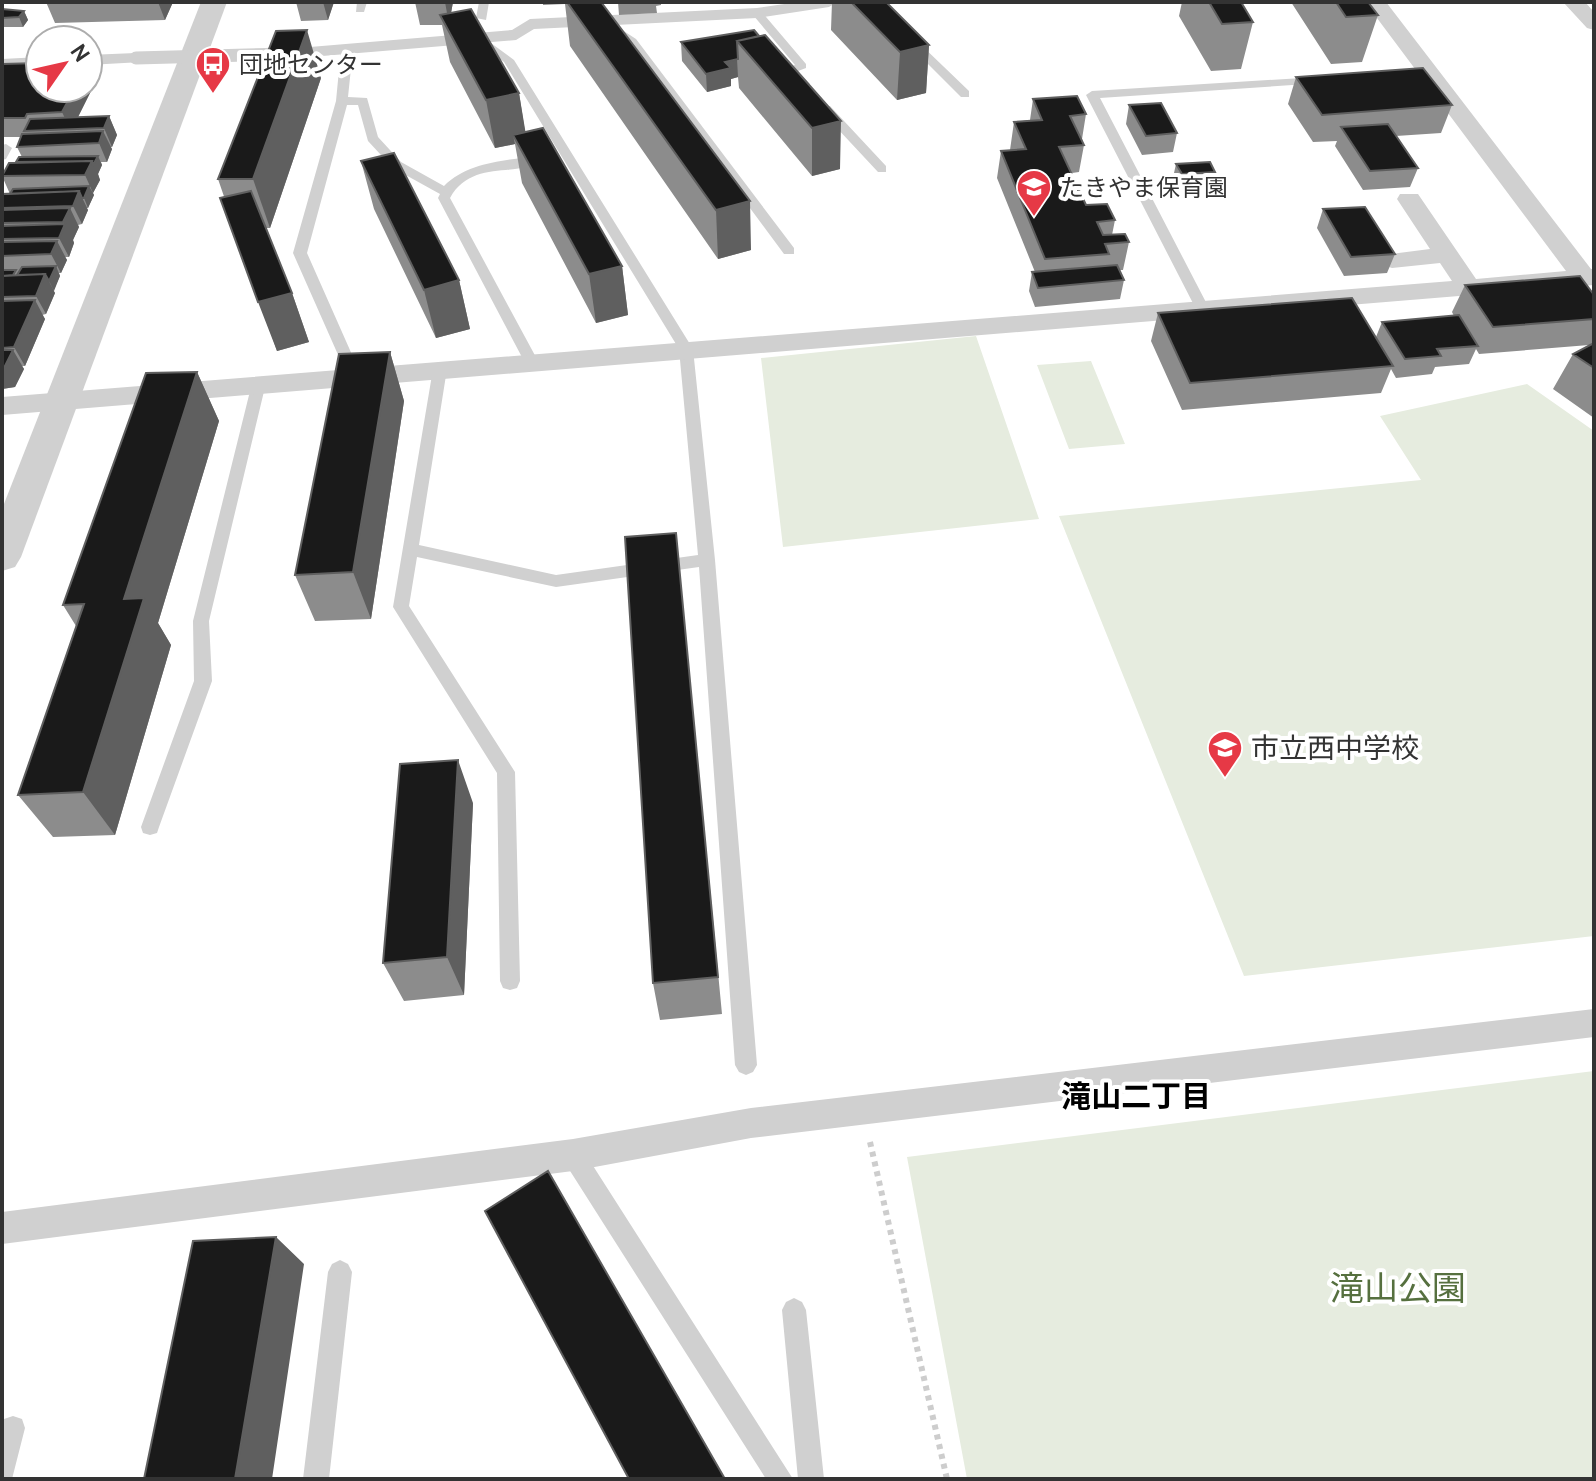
<svg xmlns="http://www.w3.org/2000/svg" width="1596" height="1481" viewBox="0 0 1596 1481" font-family="Cabin,'Noto Sans JP',sans-serif">
<style>
.green{fill:#e6ecdf}
.lines{fill:none;stroke-linecap:round;stroke-linejoin:round}
.path{stroke:#cdcdcd;stroke-width:6;stroke-dasharray:5 5;stroke-linecap:butt}
.service{fill:#d0d0d0;fill-rule:evenodd}
.pedestrian{fill:#d0d0d0;fill-rule:evenodd}
.minor{fill:#d0d0d0;fill-rule:evenodd}
.tertiary{fill:#d0d0d0;fill-rule:evenodd}
.service-bridge{stroke:#d0d0d0;stroke-width:13}
.wall{fill:#8c8c8c}
.shaded-wall{fill:#5f5f5f}
.building{fill:#1a1a1a;stroke:#5f5f5f;stroke-width:2}
.labels{text-anchor:middle;dominant-baseline:central;stroke-width:8;stroke-linejoin:round;paint-order:stroke}
.far-poi-label{font-size:24px;fill:#333;stroke:#fff;text-anchor:start}
.poi-label{font-size:28px;fill:#333;stroke:#fff;text-anchor:start}
.neighbourhood-label{font-size:30px;font-weight:bold;fill:#000;stroke:#fff}
.near-park-label{font-size:34px;fill:#56703f;stroke:#fff}
</style>
<rect width="100%" height="100%" fill="#fff"/>
<path class="green" d="M976,336L1039,519L783,547L761,358Z
M1091,361L1125,444L1069,449L1037,365Z
M1527,384L1594,431V936L1244,976L1059,516L1421,480L1380,416Z
M1594,1071V1479H967L907,1157Z"/>
<g class="lines">
<path class="path" d="M870,1142L947,1479"/>
<path class="service" d="M357,2H367L364,12H356Z
M479,2H489L486,20L476,18Z
M753,11H761L806,64V68L798,71L810,84L808,86H800L786,72V68L795,65L753,15Z
M605,24H613L636,39L794,248V254H784L628,43L605,28Z
M480,35L514,60L693,349L715,560L757,1065L753,1072L746,1075L739,1072L735,1065L699,567L556,587L417,557L409,606L515,772L520,981L517,988L510,990L503,988L500,981L497,773L393,607L433,369L440,364L447,369L419,545L556,575L698,555L679,349L504,62L474,38Z
M909,41H917L969,91V97H961L909,45Z
M347,46L353,49L348,97L367,98L378,137L401,162L444,186C469,161 507,161 540,155L546,159C518,179 472,158 450,198L538,361L536,364L531,366L524,361L438,198L440,194L393,168L368,141L358,105H347L307,253L361,375L354,380L347,375L293,253L336,101L341,49Z
M1318,77L1324,81L1322,83L1100,98L1210,310L1203,314L1198,313L1086,95L1092,91Z
M822,106H830L886,166V172H878L822,112Z
M6,144L12,148L6,159L2,160V145Z
M259,378L266,383L209,621L212,681L159,827L157,833L150,835L143,833L141,827L194,681L193,621L252,383Z
M573,1144L581,1147L793,1479H766L565,1163L562,1155L565,1147Z
M340,1260L348,1264L352,1272L329,1479H303L328,1272L332,1264Z
M794,1298L802,1302L806,1310L824,1479H798L782,1310L786,1302Z
M13,1416L22,1419L25,1428L12,1479H2V1425L4,1419Z"/>
<path class="pedestrian" d="M798,2H837L829,7L757,18L534,29L516,40L286,59L278,54L286,49L512,30L530,19L757,8Z
M136,53L142,54L144,58L142,62L88,65V55Z
M40,57V67L2,69V59Z
M1594,1009V1037L751,1138L573,1171L2,1244V1212L573,1139L751,1108Z"/>
<path class="minor" d="M1365,2H1386L1591,269H1594V285L2,415V397L1452,281L1440,263L1392,268L1383,265L1379,260L1383,255L1430,249L1397,199L1400,194H1418L1476,279L1566,271Z
M1563,2H1585L1594,12V30L1587,28Z"/>
<path class="tertiary" d="M201,2H227L21,557L15,567L2,571V509Z"/>
<path class="service-bridge" d="M136,58L286,54"/>
</g>
<path class="wall" d="M46,2H173L165,20L55,23Z
M296,2H334L328,20L301,21Z
M415,2H453L451,13L519,93L525,132L622,266L628,315L596,323L522,183L515,144L495,148L450,62L442,25H420Z
M543,2H601L751,250L718,259L570,46L565,4L543,5Z
M618,2H661V5L656,6L657,13L619,15Z
M668,2H702L668,4Z
M832,2H886L929,45L926,93L897,100L831,30Z
M1182,2H1241L1253,22L1241,69L1211,71L1179,16Z
M1291,2H1368L1378,15L1362,62L1331,64Z
M2,9L24,11L28,20L23,27H2Z
M754,30L840,169L812,176L739,88L738,77L731,79V86L707,92L682,61L681,42Z
M2,64L88,80L92,89L78,117L109,116L117,135L112,147H110L112,149L107,162H101L102,165L98,174L100,180L93,193L94,195L88,208H86L88,210L82,224L78,225L79,227L73,240L74,243L69,257H65L67,260L61,273H59L60,276L53,291L55,293L46,314L42,315L45,319L25,366H22L24,369L15,387L2,389V194H10L2,176L22,157L17,147L21,137H2Z
M1296,77L1452,105L1441,133L1396,136L1418,168L1410,187L1363,190L1335,146L1337,141L1313,142L1288,104Z
M321,78L270,228H266L292,293L309,342L277,351L218,179Z
M1033,99L1086,114L1082,139L1084,145L1079,172L1072,173L1086,205L1115,220L1112,235L1129,242L1123,270H1120L1124,280L1120,299L1035,307L1029,291L1032,272H1035L997,178L1001,151L1010,150L1014,122L1030,120Z
M1129,105L1177,133L1173,152L1142,155L1126,124Z
M361,161L459,280L470,329L436,338L374,209Z
M1176,164L1215,172L1213,182L1179,184L1174,173Z
M1323,209L1395,254L1387,273L1344,276L1317,228Z
M1465,285L1594,295V418L1553,389L1573,354L1589,345L1479,354L1476,349L1469,364L1435,367L1432,374L1396,378L1391,369L1381,393L1182,410L1151,341L1158,313L1376,337L1382,322L1454,316L1452,312Z
M390,352L404,401L371,619L315,621L295,575Z
M197,372L219,421L158,623L171,645L115,835L53,837L18,795L76,626L63,605Z
M676,533L722,1014L660,1020L653,983Z
M473,803L464,995L404,1001L383,963Z"/>
<path class="shaded-wall" d="M158,2H173L165,20Z
M323,2H334L328,20Z
M445,2H453L449,24Z
M24,11L28,20L23,27L19,17Z
M307,30L321,78L270,228L253,179Z
M929,45L926,93L897,100L900,52Z
M737,59L738,77L731,79V86L707,92L706,74L725,62Z
M88,80L92,89L72,129H70L62,112L75,88H88Z
M519,93L527,141L513,135L515,144L495,148L486,100Z
M109,116L117,135L112,147L104,128Z
M841,121L840,169L812,176V128Z
M103,131L112,149L107,162L99,143Z
M98,156L102,165L98,174L100,180L93,193L85,175L92,161Z
M89,186L94,195L88,208L84,198Z
M79,191L88,210L82,224L73,206Z
M750,201L751,250L718,259L716,210Z
M70,208L79,227L73,240L74,243L69,257L59,238L65,225L63,222Z
M57,241L67,260L61,273L51,254Z
M56,266L60,276L54,291L49,281Z
M622,266L628,315L596,323L589,274Z
M45,274L55,293L46,314L36,296Z
M459,280L470,329L436,338L424,290Z
M292,293L309,342L277,351L258,302Z
M35,300L45,319L25,366L14,347Z
M13,350L24,369L15,387L2,389V368Z
M390,352L404,401L371,619L353,572Z
M197,372L219,421L158,623L171,645L115,835L83,792L124,599Z
M458,760L473,803L464,995L447,957Z
M276,1237L304,1264L272,1479H235Z"/>
<path class="building" d="M567,2H601L750,201L716,210Z
M851,2H886L929,45L900,52Z
M1209,2H1241L1253,22L1222,24Z
M1336,2H1368L1378,15L1346,17Z
M2,9L24,11L19,17L2,18Z
M471,9L519,93L486,100L440,15Z
M307,30L253,179H218L276,31Z
M754,30L759,36L737,41L738,59L725,62L731,68L706,74L681,42Z
M765,35L841,121L812,128L737,41Z
M40,63V88H75L62,112L27,114L25,118H2V64Z
M1423,68L1452,105L1322,115L1296,77Z
M1077,96L1086,114L1070,116L1084,145L1059,147L1086,205L1107,204L1115,220L1097,222L1103,235L1125,234L1129,242L1105,244L1109,254L1045,259L1001,151L1026,149L1014,122L1042,120L1033,99Z
M1161,103L1177,133L1146,136L1129,105Z
M109,116L104,128L24,131L30,119Z
M1388,124L1418,168L1370,171L1341,127Z
M543,128L622,266L589,274L513,135Z
M103,131L99,143L17,147L22,134Z
M394,153L459,280L424,290L361,161Z
M98,156L93,165L92,161L16,162L19,157Z
M92,161L85,175L2,176L9,163Z
M1210,162L1215,172L1182,174L1176,164Z
M89,186L84,198H82L79,191L10,194L13,189Z
M79,191L73,206L2,208V194Z
M251,191L292,293L258,302L220,198Z
M1365,207L1395,254L1351,257L1323,209Z
M70,208L63,222L2,223V210Z
M65,224L59,238L2,239V226Z
M57,241L51,254L2,256V242Z
M1117,265L1124,280L1038,288L1032,272Z
M56,266L49,281L45,274L17,275L22,267Z
M2,270H16L13,275L2,276Z
M45,274L36,296L2,297V276Z
M1580,276L1594,295V319L1493,327L1465,285Z
M1352,298L1393,366L1190,383L1158,313Z
M35,300L14,347L2,348V301Z
M1459,315L1478,346L1437,349L1441,356L1405,359L1382,322Z
M1594,343V368L1573,354Z
M2,350H13L4,368H2Z
M390,352L353,572L295,575L339,354Z
M197,372L124,599L144,598L83,792L18,795L84,604L63,605L146,373Z
M676,533L718,977L653,983L625,537Z
M458,760L447,957L383,963L400,764Z
M548,1171L725,1479H629L485,1211Z
M276,1237L235,1479H144L193,1241Z"/>
<defs>
<symbol id="bus-pin" viewBox="-11 -11 22 30"><path d="M0 17L-7.5 6A9.5 9.5 0 1 1 7.5 6Z" fill="#e63946" stroke="#fff"/><path d="M-5-6H5V4H4V6H2V4H-2V6H-4V4H-5ZM-3.5-4V0h7V-4ZM-3.5 1.2v1.5H-2V1.2ZM2 1.2v1.5H3.5V1.2Z" fill="#fff"/></symbol>
<symbol id="school-pin" viewBox="-11 -11 22 30"><path d="M0 17L-7.5 6A9.5 9.5 0 1 1 7.5 6Z" fill="#e63946" stroke="#fff"/><path d="M0-5L7-2L0 1L-7-2ZM-4 1L0 2.5L4 1V4Q0 6-4 4Z" fill="#fff"/></symbol>
</defs>
<g fill-rule="evenodd">
<use href="#bus-pin" x="193" y="44" width="40" height="54"/>
<use href="#school-pin" x="1014" y="167" width="40" height="54"/>
<use href="#school-pin" x="1205" y="728" width="40" height="54"/>
</g>
<g class="labels">
<g class="far-poi-label">
<text x="239" y="64">団地センター</text>
<text x="1060" y="187">たきやま保育園</text>
</g>
<g class="poi-label">
<text x="1251" y="748">市立西中学校</text>
</g>
<g class="neighbourhood-label">
<text x="1136" y="1096">滝山二丁目</text>
</g>
<g class="near-park-label">
<text x="1398" y="1288">滝山公園</text>
</g>
</g>
<rect width="1596" height="1481" fill="none" stroke="#333333" stroke-width="8"/>
<g transform="translate(64 64) rotate(56)"><circle r="38" fill="#ffffff" stroke="#adadad" stroke-width="2"/>
<path d="M0-6L14 30L0 20L-14 30Z" fill="#e63946"/>
<text y="-12" font-size="22" font-weight="bold" text-anchor="middle" fill="#333333">N</text>
</g>
</svg>
